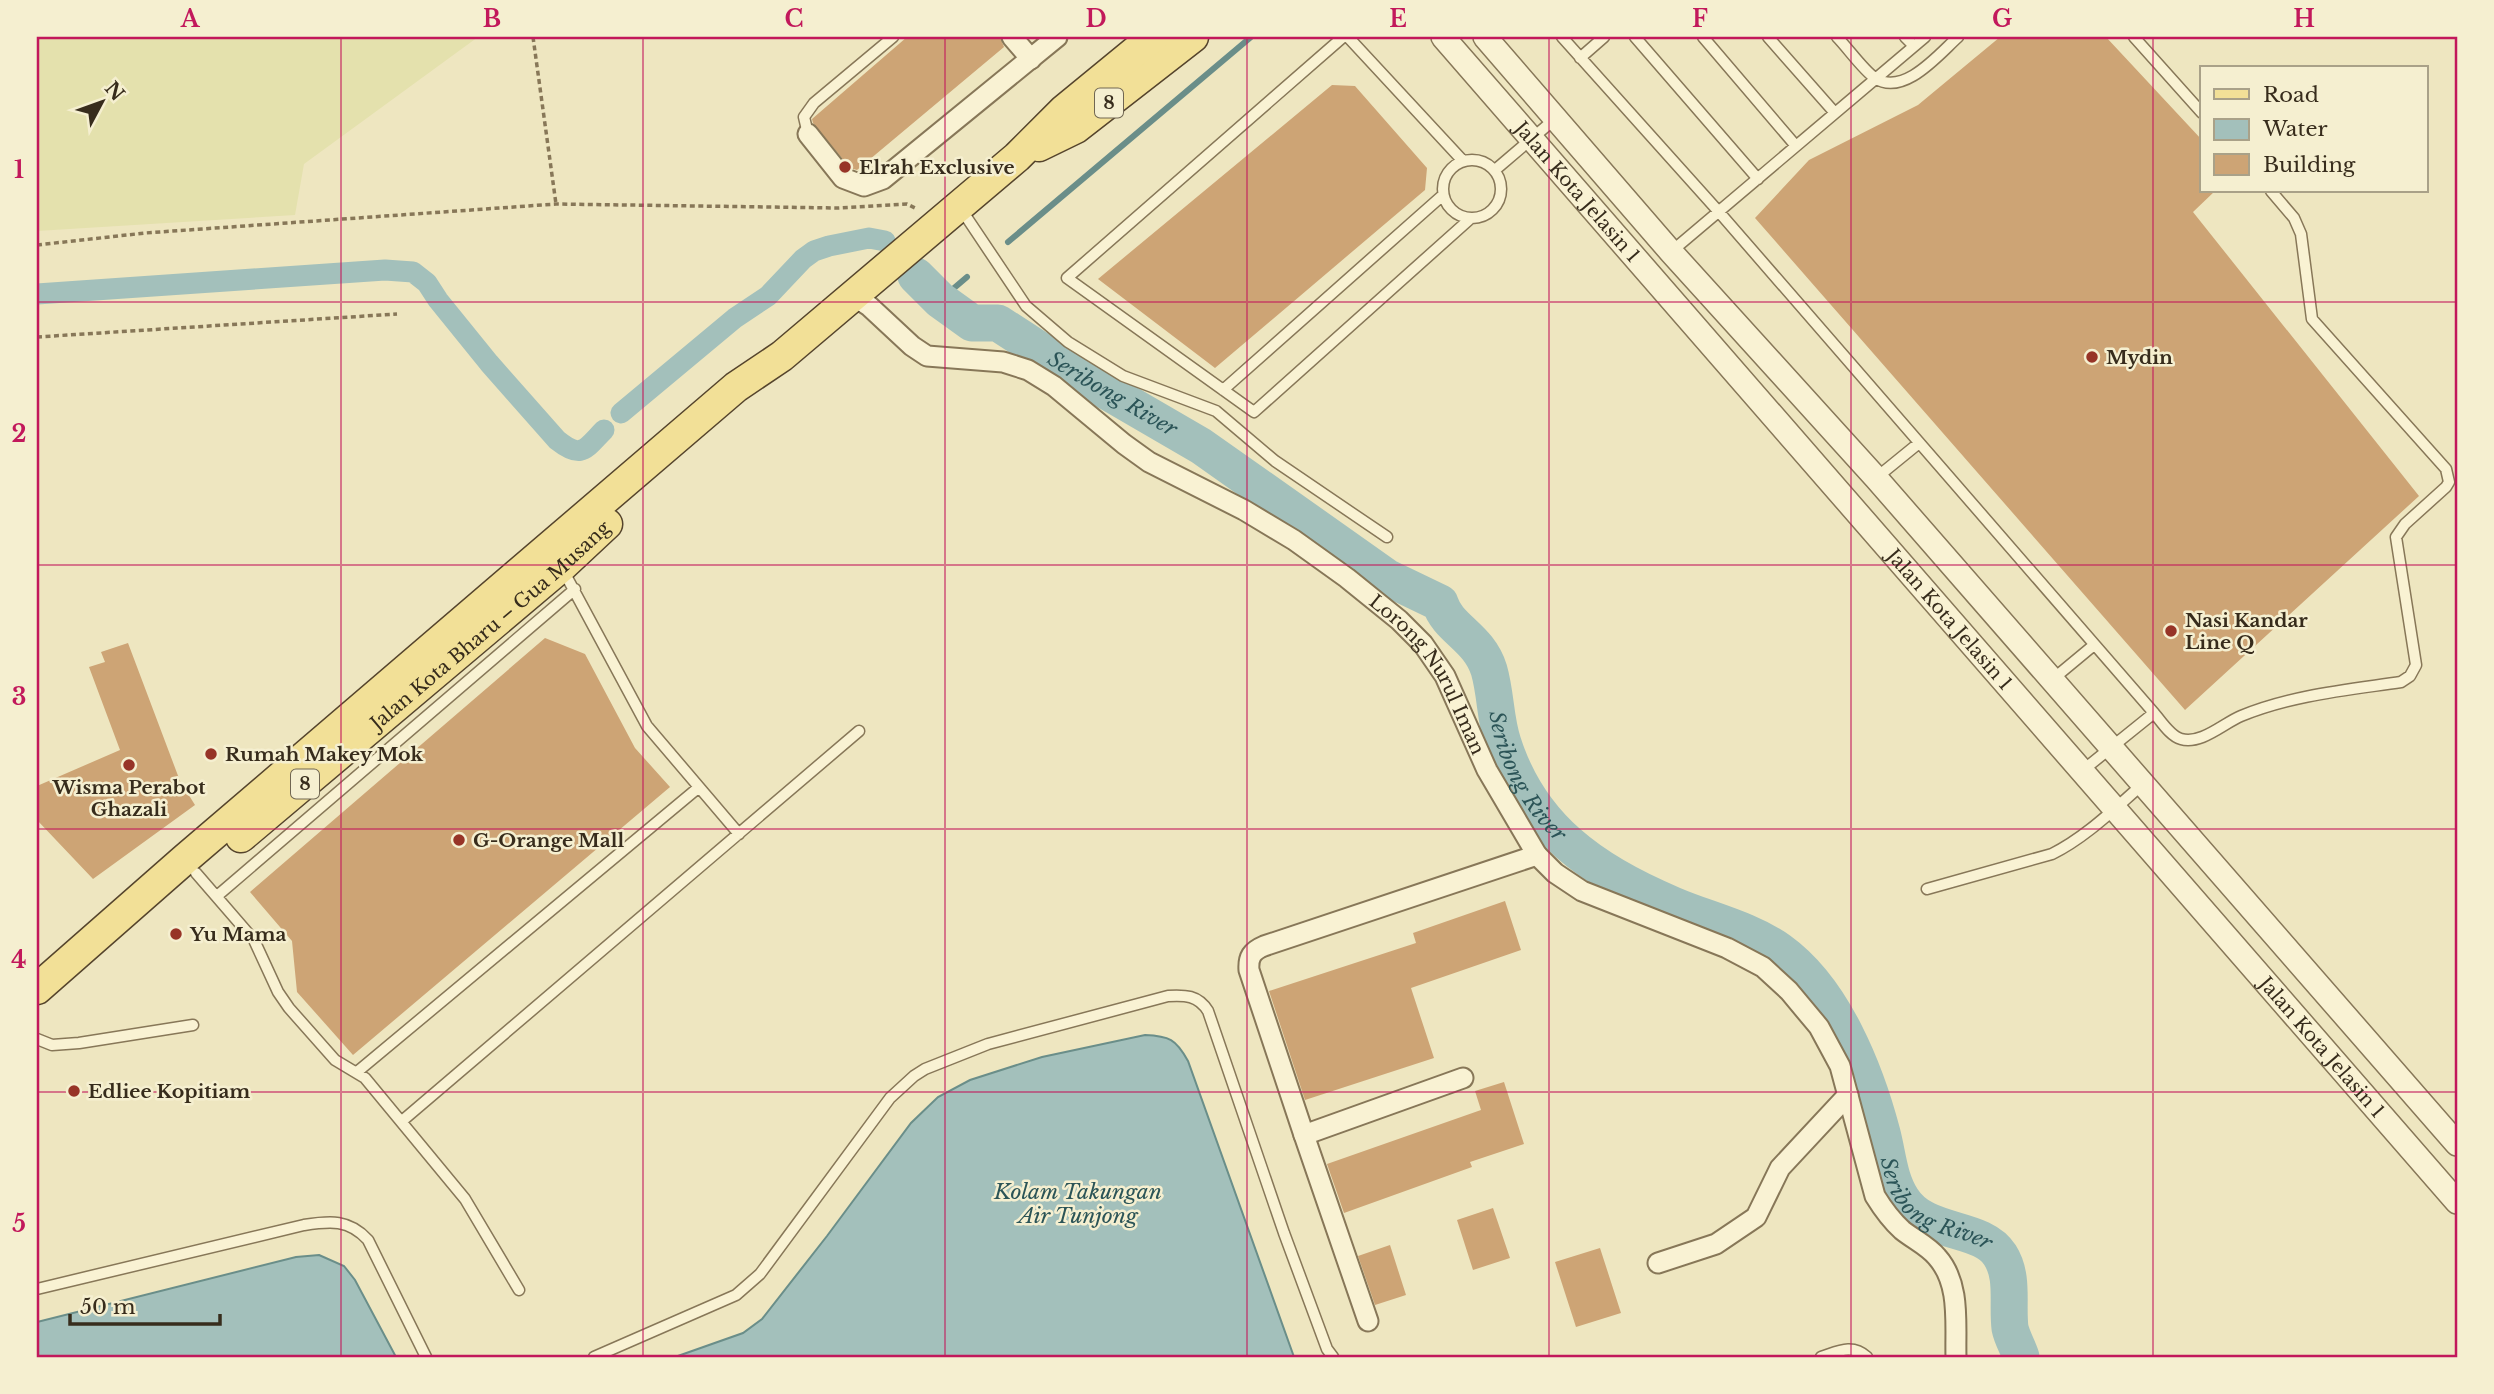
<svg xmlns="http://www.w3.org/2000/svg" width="2494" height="1394" viewBox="0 0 2494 1394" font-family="'Libre Baskerville',serif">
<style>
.farmland{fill:#e4e1ad}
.water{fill:#a3c0bb;stroke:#6a8e89;stroke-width:2}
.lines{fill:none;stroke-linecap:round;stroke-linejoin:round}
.stream{stroke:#6a8e89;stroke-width:6}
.canal{stroke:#a3c0bb;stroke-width:21}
.river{stroke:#a3c0bb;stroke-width:37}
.building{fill:#cda475}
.service-casing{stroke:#877758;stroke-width:13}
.minor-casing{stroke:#877758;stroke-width:23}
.tertiary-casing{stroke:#877758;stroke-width:26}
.primary-casing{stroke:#55442c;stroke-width:33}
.path{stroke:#877758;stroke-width:3.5;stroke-dasharray:5 3.5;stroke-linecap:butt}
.service{stroke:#f9f2d3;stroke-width:10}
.minor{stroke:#f9f2d3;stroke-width:19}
.tertiary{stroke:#f9f2d3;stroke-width:23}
.primary{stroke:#f2e097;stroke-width:30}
.grid{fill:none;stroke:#c2185b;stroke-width:2;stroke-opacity:0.55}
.poi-dot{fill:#973427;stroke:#f5efd0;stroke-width:2.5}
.labels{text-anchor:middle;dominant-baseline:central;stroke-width:5;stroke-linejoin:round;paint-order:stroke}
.shield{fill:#f5efd0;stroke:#706652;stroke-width:2}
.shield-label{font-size:18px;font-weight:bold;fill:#372c1c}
.poi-label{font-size:19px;font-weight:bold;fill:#372c1c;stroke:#f5efd0;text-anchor:start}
.street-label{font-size:19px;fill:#372c1c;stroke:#f5efd0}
.water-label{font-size:21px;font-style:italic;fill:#2b5457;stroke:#f5efd0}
.neatline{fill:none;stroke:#c2185b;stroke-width:2.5}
.grid-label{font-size:23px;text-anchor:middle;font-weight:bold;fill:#c2185b}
</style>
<rect width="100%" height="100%" fill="#eee6c0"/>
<path class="farmland" d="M37,37H478L304,164L295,215L37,231Z"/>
<path class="water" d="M1145,1035C1169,1036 1176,1039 1188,1061L1294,1357H675L743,1333L762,1319L827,1236L911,1123L938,1097L970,1080L1042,1057Z
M319,1255L344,1266L355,1280L396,1357H37V1322L296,1257Z"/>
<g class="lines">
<path class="stream" d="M1008,242L1251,37
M940,300L967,277"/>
<path class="canal" d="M37,294L385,270L413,272L427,283L438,300L489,363L557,440C582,460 585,449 604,430
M621,413L735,318L768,296L803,259L814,251L829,246L869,238L885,241"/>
<path class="river" id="s1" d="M916,276L940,300L972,323H998L1072,371L1201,446L1388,578L1440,603C1448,629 1479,637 1489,670C1496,694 1495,720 1503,743C1530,828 1594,872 1673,905C1708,920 1749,929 1780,951C1834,990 1866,1072 1882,1133C1888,1156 1889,1179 1902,1199C1925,1236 1981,1225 2000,1255C2014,1277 2007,1303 2010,1328C2012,1338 2018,1347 2021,1357"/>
</g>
<path class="building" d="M907,37H1000L1004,47L857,170L850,168L813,123L812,119Z
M2000,37H2106L2202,140V191H2215L2193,212L2419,496L2185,710L1755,218L1809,160L1918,105Z
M1332,85L1355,86L1427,168L1425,190L1215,368L1098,279Z
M545,638L585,654L635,748L670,787L353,1055L297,992L292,941L250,892Z
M128,643L180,781L195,805L93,879L37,820V786L120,750L89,667L105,662L101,652Z
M1505,901L1521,950L1411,988L1434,1058L1305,1100L1269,991L1416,943L1413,933Z
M1504,1082L1524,1144L1470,1162L1472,1167L1344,1213L1327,1164L1481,1110L1475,1091Z
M1493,1208L1510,1258L1473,1270L1457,1220Z
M1390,1245L1406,1295L1375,1305L1358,1256Z
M1600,1248L1621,1313L1576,1327L1555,1262Z"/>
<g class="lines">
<defs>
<path id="service" d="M1343,37L1067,278L1254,412L1471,218
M1348,37L1463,161
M1562,37L1719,212L2154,713C2161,721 2170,736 2181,739C2201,745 2224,723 2241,716C2292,695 2347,690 2401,682L2410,676L2416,665L2396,537L2405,524L2446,487L2449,482L2446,469L2312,319L2301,234L2294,218L2271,191
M1635,37L1758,179
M1703,37L1796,146
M1768,37L1835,113
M1837,37C1847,47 1864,71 1875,78C1904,97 1939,54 1958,37
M1905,37L1914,46
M2134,37L2202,113
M1580,58L1604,37
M808,134L804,117L814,103L893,37
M1443 189a29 29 0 1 1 58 0a29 29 0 1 1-58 0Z
M1495,170L1556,118
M961,209L1026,306L1068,342L1123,376L1216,411L1275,461L1387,537
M1672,251L1925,37
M1223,390L1443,195
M1876,478L1919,443
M563,570L647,726L739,834
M2053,679L2094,645
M2082,771L2154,713
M196,873L254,940L278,992L289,1008L335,1060L365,1078L465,1199L519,1290
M1927,889L2052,854C2086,837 2114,809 2143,784
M217,896L575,589
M37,1039L52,1045L79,1043L193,1025
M357,1072L698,788
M402,1121L859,731
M37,1289L304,1225C330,1221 349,1219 368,1240L426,1357
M594,1357L736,1295L760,1274L890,1098L914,1076L925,1069L988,1044L1168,996C1185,995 1198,995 1208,1011L1284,1233L1327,1349L1333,1357
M1821,1357C1837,1352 1852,1343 1867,1357"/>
<g id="minor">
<path d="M1012,37L1031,59"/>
<path d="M808,134L843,178L864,186L883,179L1057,37"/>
<path id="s2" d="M852,295L869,306L912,346L927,356L1003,362L1028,370L1054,386L1124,444L1149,462L1244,510L1294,540L1347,578L1399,620L1423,644L1445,676L1487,770L1537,855L1555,873L1582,891L1727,948L1763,967L1789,991L1819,1027L1840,1066L1875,1196C1883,1209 1891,1220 1902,1230C1913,1239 1928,1246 1937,1257C1961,1284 1955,1324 1956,1357"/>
<path d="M1463,1078L1304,1135L1249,970C1248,957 1252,951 1264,946L1537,855"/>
<path d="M1304,1135L1368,1321"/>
<path d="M1658,1263L1716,1244L1756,1217L1780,1168L1848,1095"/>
</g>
<g id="tertiary">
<path id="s3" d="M1443,37L2457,1202"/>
<path d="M1485,37L1671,252L1876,478L2457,1144"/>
</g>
<g id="primary">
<path d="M1039,146L1076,128L1193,37"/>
<path id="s4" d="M241,837L561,567L607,524"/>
<path d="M37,989L185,859L736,387L782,356L1017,157L1064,110L1153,37"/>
</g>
</defs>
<use href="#service" class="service-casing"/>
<use href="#minor" class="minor-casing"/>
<use href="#tertiary" class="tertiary-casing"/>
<use href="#primary" class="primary-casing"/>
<path class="path" d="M533,37L556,204
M37,245L145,233L556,204L839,208L907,204L917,209
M37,337L397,314"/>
<use href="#service" class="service"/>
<use href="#minor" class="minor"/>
<use href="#tertiary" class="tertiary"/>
<use href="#primary" class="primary"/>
</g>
<path class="grid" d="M341,37V1357M643,37V1357M945,37V1357M1247,37V1357M1549,37V1357M1851,37V1357M2153,37V1357M37,302H2457M37,565H2457M37,829H2457M37,1092H2457"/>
<g class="poi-dot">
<circle cx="845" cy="167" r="7"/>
<circle cx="2092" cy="357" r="7"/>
<circle cx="2171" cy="631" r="7"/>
<circle cx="211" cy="754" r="7"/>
<circle cx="129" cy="765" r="7"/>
<circle cx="459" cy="840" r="7"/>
<circle cx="176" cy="934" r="7"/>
<circle cx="74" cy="1091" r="7"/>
</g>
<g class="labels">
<g class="shield">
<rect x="1095" y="88.5" width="28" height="29" rx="5"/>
<rect x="291" y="769.5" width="28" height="29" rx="5"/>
</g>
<g class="shield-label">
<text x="1109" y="103">8</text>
<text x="305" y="784">8</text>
</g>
<g class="poi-label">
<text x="859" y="167">Elrah Exclusive</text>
<text x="2106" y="357">Mydin</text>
<text x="2185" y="620">Nasi Kandar<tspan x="2185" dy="22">Line Q</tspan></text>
<text x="225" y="754">Rumah Makey Mok</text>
<text x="129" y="787" text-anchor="middle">Wisma Perabot<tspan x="129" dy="22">Ghazali</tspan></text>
<text x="473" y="840">G-Orange Mall</text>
<text x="190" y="934">Yu Mama</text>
<text x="88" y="1091">Edliee Kopitiam</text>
</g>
<g class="street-label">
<text stroke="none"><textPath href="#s3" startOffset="205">Jalan Kota Jelasin 1</textPath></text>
<text stroke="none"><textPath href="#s3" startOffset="772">Jalan Kota Jelasin 1</textPath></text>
<text stroke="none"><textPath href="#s4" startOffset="327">Jalan Kota Bharu – Gua Musang</textPath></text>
<text stroke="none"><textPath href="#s2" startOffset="710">Lorong Nurul Iman</textPath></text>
<text stroke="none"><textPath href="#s3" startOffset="1339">Jalan Kota Jelasin 1</textPath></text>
</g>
<g class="water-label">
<text stroke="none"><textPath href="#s1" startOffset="234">Seribong River</textPath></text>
<text stroke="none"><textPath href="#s1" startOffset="822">Seribong River</textPath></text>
<text x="1078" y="1192">Kolam Takungan<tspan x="1078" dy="24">Air Tunjong</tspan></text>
<text stroke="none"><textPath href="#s1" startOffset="1452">Seribong River</textPath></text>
</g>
</g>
<rect width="2494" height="1394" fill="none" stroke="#f5efd0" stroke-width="77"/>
<rect x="2200" y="66" width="228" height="126" fill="#f5efd0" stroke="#a9a188" stroke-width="2"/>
<rect x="2214" y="89" width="35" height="10" fill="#f2e097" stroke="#a9a188" stroke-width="2"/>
<text x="2263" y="102" font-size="21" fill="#372c1c">Road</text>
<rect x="2214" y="119" width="35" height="21" fill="#a3c0bb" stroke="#a9a188" stroke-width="2"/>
<text x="2263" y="136" font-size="21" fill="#372c1c">Water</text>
<rect x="2214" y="154" width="35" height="21" fill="#cda475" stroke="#a9a188" stroke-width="2"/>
<text x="2263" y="172" font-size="21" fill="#372c1c">Building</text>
<g transform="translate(102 102) rotate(49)" stroke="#f5efd0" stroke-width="5" paint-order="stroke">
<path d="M0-5L12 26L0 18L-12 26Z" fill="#372c1c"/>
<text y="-10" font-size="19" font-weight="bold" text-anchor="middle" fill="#372c1c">N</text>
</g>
<path d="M70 1314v10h150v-10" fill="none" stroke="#372c1c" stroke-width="3.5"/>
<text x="80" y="1314" font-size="21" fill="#372c1c" stroke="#f5efd0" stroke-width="5" paint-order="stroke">50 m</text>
<rect x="38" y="38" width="2418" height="1318" class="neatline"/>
<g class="grid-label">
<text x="190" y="27">A</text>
<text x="492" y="27">B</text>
<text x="794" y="27">C</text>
<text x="1096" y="27">D</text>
<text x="1398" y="27">E</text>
<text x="1700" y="27">F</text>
<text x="2002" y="27">G</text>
<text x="2304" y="27">H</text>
<text x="19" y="178">1</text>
<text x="19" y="442">2</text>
<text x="19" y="705">3</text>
<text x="19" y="968">4</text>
<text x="19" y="1232">5</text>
</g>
</svg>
